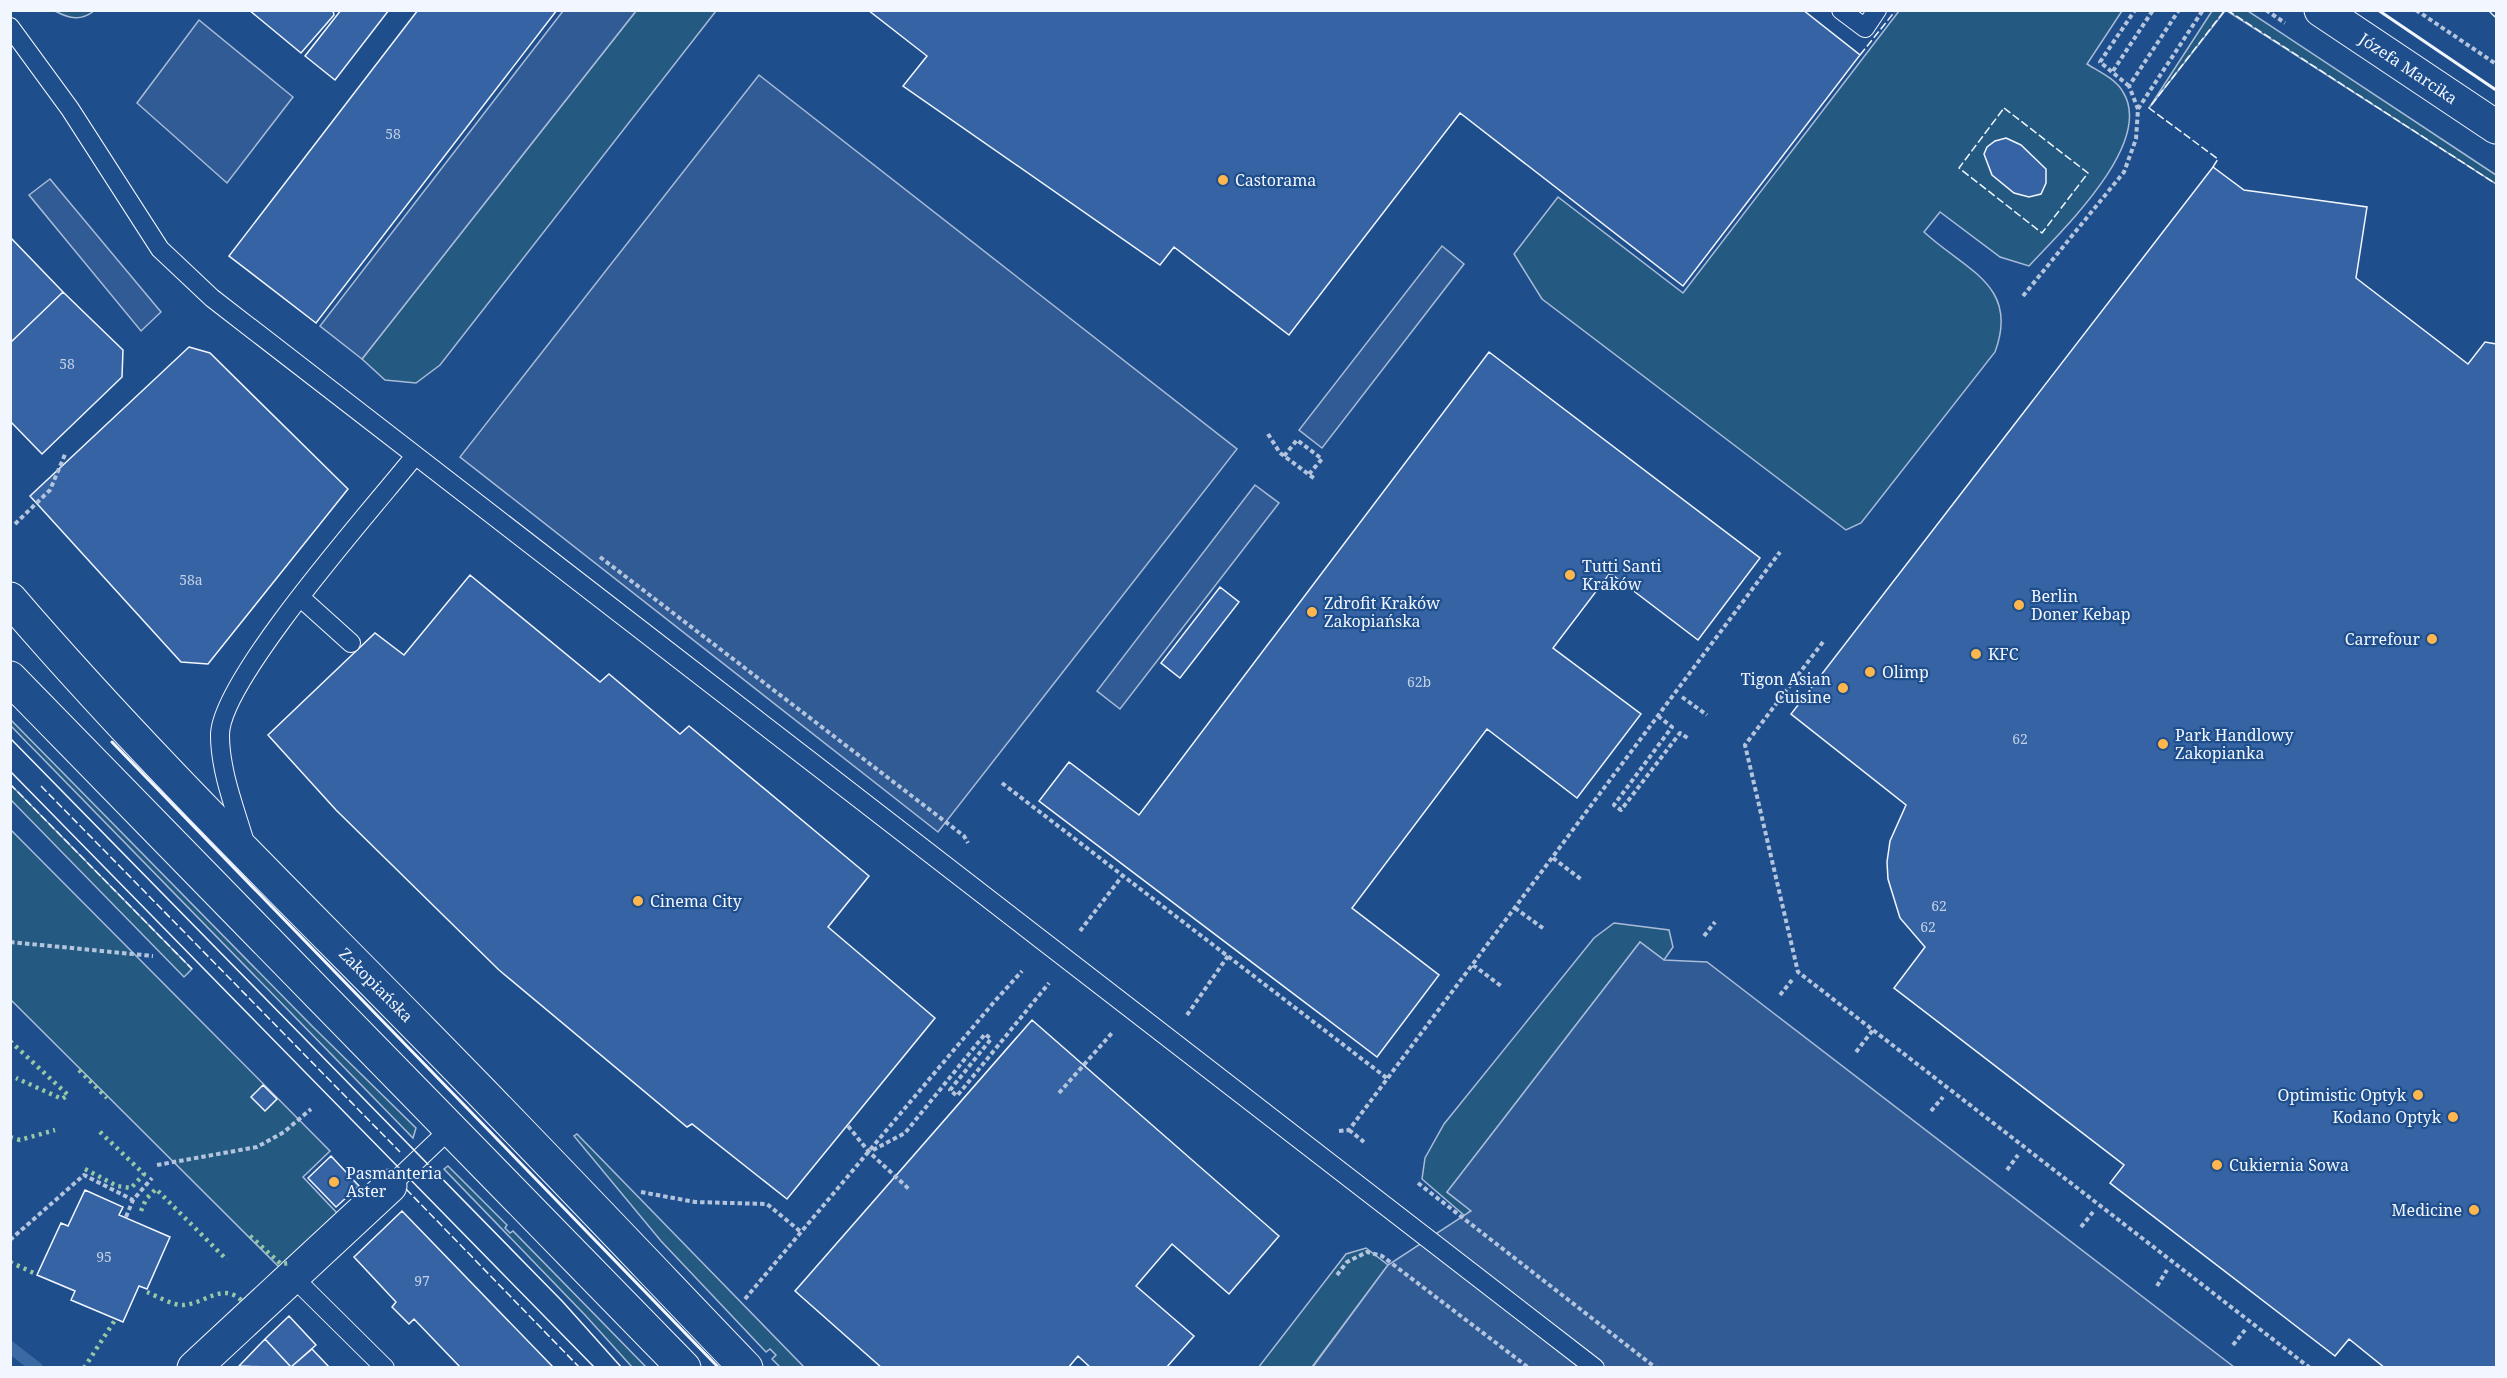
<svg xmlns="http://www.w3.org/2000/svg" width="2507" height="1378" viewBox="0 0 2507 1378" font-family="'Noto Serif',serif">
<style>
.green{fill:#245a82;stroke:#a8bbd7;stroke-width:1.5}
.parking{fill:#305b95;stroke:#a8bbd7;stroke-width:1.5}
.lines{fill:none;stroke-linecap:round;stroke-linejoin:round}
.stream{stroke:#3b69a3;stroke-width:12}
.building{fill:#3563a3;stroke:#f2f6ff;stroke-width:1.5}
.lane-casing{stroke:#f2f6ff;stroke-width:20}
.street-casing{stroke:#f2f6ff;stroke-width:35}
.primary-casing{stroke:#f2f6ff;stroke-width:35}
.path{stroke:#b3c4dc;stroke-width:4;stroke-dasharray:4.5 3;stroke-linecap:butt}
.lane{stroke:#1f4e8c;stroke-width:18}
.street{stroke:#1f4e8c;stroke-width:33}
.primary{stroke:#1f4e8c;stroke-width:33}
.tram{stroke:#f2f6ff;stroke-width:1.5}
.rail-casing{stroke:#f2f6ff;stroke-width:7}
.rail{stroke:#1f4e8c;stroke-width:4.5;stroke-dasharray:14;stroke-linecap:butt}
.hedge{stroke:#97c8a6;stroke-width:4.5;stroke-dasharray:3 4.5;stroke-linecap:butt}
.fence{stroke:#f2f6ff;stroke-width:1.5;stroke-dasharray:8 3;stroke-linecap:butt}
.wall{stroke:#f2f6ff;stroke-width:3}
.poi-dot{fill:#ffb74d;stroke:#1f4e8c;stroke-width:2}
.labels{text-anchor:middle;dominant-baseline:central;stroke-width:4.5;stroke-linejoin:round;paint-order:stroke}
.number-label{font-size:14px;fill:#c3d1e8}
.street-label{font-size:16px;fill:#f2f6ff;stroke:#1f4e8c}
.poi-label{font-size:16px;fill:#f2f6ff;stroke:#1f4e8c;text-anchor:start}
</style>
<rect width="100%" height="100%" fill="#1f4e8c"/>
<path class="green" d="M55,11H94C81,21 70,19 55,11Z
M636,11H716L440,365L416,383L385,380L362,359Z
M1899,11H2122L2087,64C2098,71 2116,79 2123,92C2155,143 2061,231 2029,266L2000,257L1940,212L1924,232C1965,270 2020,285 1995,352L1861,523L1846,530L1542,299L1514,254L1558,197L1683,293Z
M2212,11H2225L2149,108Z
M2227,11H2248L2496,175V184Z
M10,719L312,1026L416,1128L413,1138L11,726Z
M10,784L192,969L184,977L11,800Z
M10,829L330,1151L303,1177L337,1213L280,1268L11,1000Z
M1614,923L1669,930L1673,947L1664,960L1640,942L1447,1192L1471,1210L1465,1216L1422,1179L1425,1158L1444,1124L1594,938Z
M577,1134L804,1367H780L772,1359L776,1355L770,1349L766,1352L661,1241L574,1136Z
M448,1166L507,1225L505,1228L510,1233L513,1231L646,1367H632L585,1315L444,1169Z
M1366,1248L1388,1265L1312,1367L1258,1368L1346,1254Z"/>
<path class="parking" d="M563,11H636L362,359L320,326Z
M199,20L293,97L227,183L137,103Z
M759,75L1237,449L938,832L460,457Z
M50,179L161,312L141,331L29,195Z
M1442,246L1464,264L1322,448L1299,430Z
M1255,485L1279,503L1120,709L1097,691Z
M1640,942L1664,960L1707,962L2234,1367L1312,1368L1388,1265L1471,1211L1447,1192Z"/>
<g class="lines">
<path class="stream" d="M10,1347L37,1368"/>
</g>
<path class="building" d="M249,10H333L334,15L301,53Z
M341,10H389L335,80L305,56Z
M418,10H557L316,323L229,256Z
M868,10H1803L1860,55L1683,286L1460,113L1289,335L1174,247L1160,265L903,86L927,56Z
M2006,138L2021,145L2046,169V183L2041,194L2029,197L2014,193L1992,175L1984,154L1987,147L1995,141Z
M2213,167L2244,190L2367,207L2356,278L2468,364L2485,342L2496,344V1368H2385L2349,1339L2335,1356L2110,1183L2124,1165L1894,988L1925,947L1900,918L1888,879L1887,862L1890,841L1906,805L1791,714Z
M10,237L63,292L10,343Z
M63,292L123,350L122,377L42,454L10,421V343Z
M189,347L210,353L348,489L208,664L181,662L30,496Z
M1489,352L1760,558L1698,640L1610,573L1553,648L1641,714L1577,798L1487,729L1352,908L1439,975L1377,1057L1039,801L1069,762L1139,815Z
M470,575L600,682L609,674L680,734L689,726L869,876L828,927L935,1018L787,1199L692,1124L687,1127L499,970L336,810L268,735L375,633L404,655Z
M1220,587L1239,602L1180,678L1161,663Z
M1032,1020L1279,1236L1229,1294L1172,1244L1136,1286L1194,1336L1166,1368H1091L1078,1356L1068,1368H882L795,1291Z
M263,1085L277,1099L265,1111L251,1097Z
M331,1156L359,1186L336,1207L308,1178Z
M85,1190L123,1207L119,1215L170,1237L147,1289L139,1286L123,1322L71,1300L75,1291L37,1275L61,1223L68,1226Z
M402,1211L554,1368H461L414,1319L409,1324L392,1307L396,1302L354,1257Z
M289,1316L316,1345L291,1367L265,1339Z
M265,1339L290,1366L292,1368L239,1366Z
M312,1349L330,1368L291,1367Z"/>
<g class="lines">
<defs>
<path id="lane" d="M1841,10L1865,28L1877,10
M10,27L70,109L160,249L212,298L1595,1368
M301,598L351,643
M246,846C236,811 220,772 220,735C220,680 374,507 414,457
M390,1186L451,1128
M294,1278L385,1368"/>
<g id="street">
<path id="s1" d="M2321,10L2496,127"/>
<path d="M194,1368L390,1186"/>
</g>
<g id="primary">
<path id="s2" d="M10,599C150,762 304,910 453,1063C552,1164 648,1266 746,1368"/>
<path d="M10,678L684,1368"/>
</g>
</defs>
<use href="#lane" class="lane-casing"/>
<use href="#street" class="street-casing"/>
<use href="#primary" class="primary-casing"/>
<path class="path" d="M2266,10L2285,23
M2416,10L2496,64
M2113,71L2153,10
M2129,86L2100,62L2135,10
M2138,109L2203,10
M2023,296L2124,172L2136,139L2138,109L2129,86L2179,10
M1268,434L1280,453L1315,479
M1284,456L1297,440L1322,459L1309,474
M15,524L50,490L66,452
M600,557L964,836L968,843
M1823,642L1745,745L1798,972L2310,1368
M1682,697L1707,715
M1658,716L1672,727L1614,805L1621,810L1680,733L1689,739
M1002,783L1388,1079
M1553,858L1582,880
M1515,908L1544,929
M1080,931L1123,875
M1704,936L1715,922
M10,942L153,956
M1473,965L1501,986
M1780,995L1792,980
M1187,1015L1228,956
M1856,1052L1873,1030
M1059,1093L1112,1033
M1931,1111L1943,1097
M848,1126L869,1152L910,1190
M1349,1130L1364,1142
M1339,1131L1349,1130L1780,552
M873,1150L905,1133L985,1034L991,1039L950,1090L957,1096L1049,983
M157,1165L257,1147L284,1132L311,1109
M2007,1170L2018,1155
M1418,1183L1656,1368
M641,1192L695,1202L767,1204L801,1232
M126,1217L133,1200
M2081,1227L2093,1212
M10,1240L84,1175L133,1200L152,1178
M1337,1275L1347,1262L1367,1252L1382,1256L1529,1368
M2157,1286L2167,1270
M745,1299L994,1002L1022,971
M2233,1345L2245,1330"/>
<use href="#lane" class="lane"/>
<use href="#street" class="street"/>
<use href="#primary" class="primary"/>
<path class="tram" d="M10,738L563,1302L622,1368
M10,771L595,1368"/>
<defs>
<path id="rail" d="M2492,10L2496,14"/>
</defs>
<use href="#rail" class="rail-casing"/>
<use href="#rail" class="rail"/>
<path class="hedge" d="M10,1041L68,1095L62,1099L16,1078
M79,1070L107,1098
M10,1137L20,1140L55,1130
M85,1169L117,1186L131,1188L144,1174L98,1130
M141,1211L146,1199L156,1189L227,1260
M250,1236L281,1264L290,1263
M10,1262L36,1274
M147,1292C157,1296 173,1306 184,1305C206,1303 223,1282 242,1301
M84,1368L115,1320"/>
<path class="fence" d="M2227,10L2496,184
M1860,55L1896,10
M2004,108L2088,173L2042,233L1959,168Z
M2213,167L2218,159L2149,108L2225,10
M10,784L192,969
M41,786L400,1152
M406,1189L580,1368"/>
<path class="wall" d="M2378,10L2496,90
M112,742L719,1368"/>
</g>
<g class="poi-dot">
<circle cx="1223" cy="180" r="6"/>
<circle cx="1570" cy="575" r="6"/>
<circle cx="2019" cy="605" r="6"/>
<circle cx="1312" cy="612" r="6"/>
<circle cx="2432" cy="639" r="6"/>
<circle cx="1976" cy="654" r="6"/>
<circle cx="1870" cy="672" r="6"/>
<circle cx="1843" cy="688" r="6"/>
<circle cx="2163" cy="744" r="6"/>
<circle cx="638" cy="901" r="6"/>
<circle cx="2418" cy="1095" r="6"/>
<circle cx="2453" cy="1117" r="6"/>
<circle cx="2217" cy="1165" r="6"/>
<circle cx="334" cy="1182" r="6"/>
<circle cx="2474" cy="1210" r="6"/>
</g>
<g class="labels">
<g class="number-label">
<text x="393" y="133">58</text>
<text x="67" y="363">58</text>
<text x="191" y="579">58a</text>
<text x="1419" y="681">62b</text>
<text x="2020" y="738">62</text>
<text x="1939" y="905">62</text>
<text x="1928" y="926">62</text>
<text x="104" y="1256">95</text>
<text x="422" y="1280">97</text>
</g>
<g class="street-label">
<text stroke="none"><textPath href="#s1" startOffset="105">Józefa Marcika</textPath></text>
<text stroke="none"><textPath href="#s2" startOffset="532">Zakopiańska</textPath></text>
</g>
<g class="poi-label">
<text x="1235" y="180">Castorama</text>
<text x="1582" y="566">Tutti Santi<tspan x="1582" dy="18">Kraków</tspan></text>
<text x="2031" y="596">Berlin<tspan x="2031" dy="18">Doner Kebap</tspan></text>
<text x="1324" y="603">Zdrofit Kraków<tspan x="1324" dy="18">Zakopiańska</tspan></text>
<text x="2420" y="639" text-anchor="end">Carrefour</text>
<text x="1988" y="654">KFC</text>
<text x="1882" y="672">Olimp</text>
<text x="1831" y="679" text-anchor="end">Tigon Asian<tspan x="1831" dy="18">Cuisine</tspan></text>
<text x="2175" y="735">Park Handlowy<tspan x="2175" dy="18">Zakopianka</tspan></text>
<text x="650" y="901">Cinema City</text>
<text x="2406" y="1095" text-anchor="end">Optimistic Optyk</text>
<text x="2441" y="1117" text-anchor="end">Kodano Optyk</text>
<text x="2229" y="1165">Cukiernia Sowa</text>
<text x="346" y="1173">Pasmanteria<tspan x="346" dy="18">Aster</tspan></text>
<text x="2462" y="1210" text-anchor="end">Medicine</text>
</g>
</g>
<rect width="2507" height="1378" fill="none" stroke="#f2f6ff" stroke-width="24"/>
</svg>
